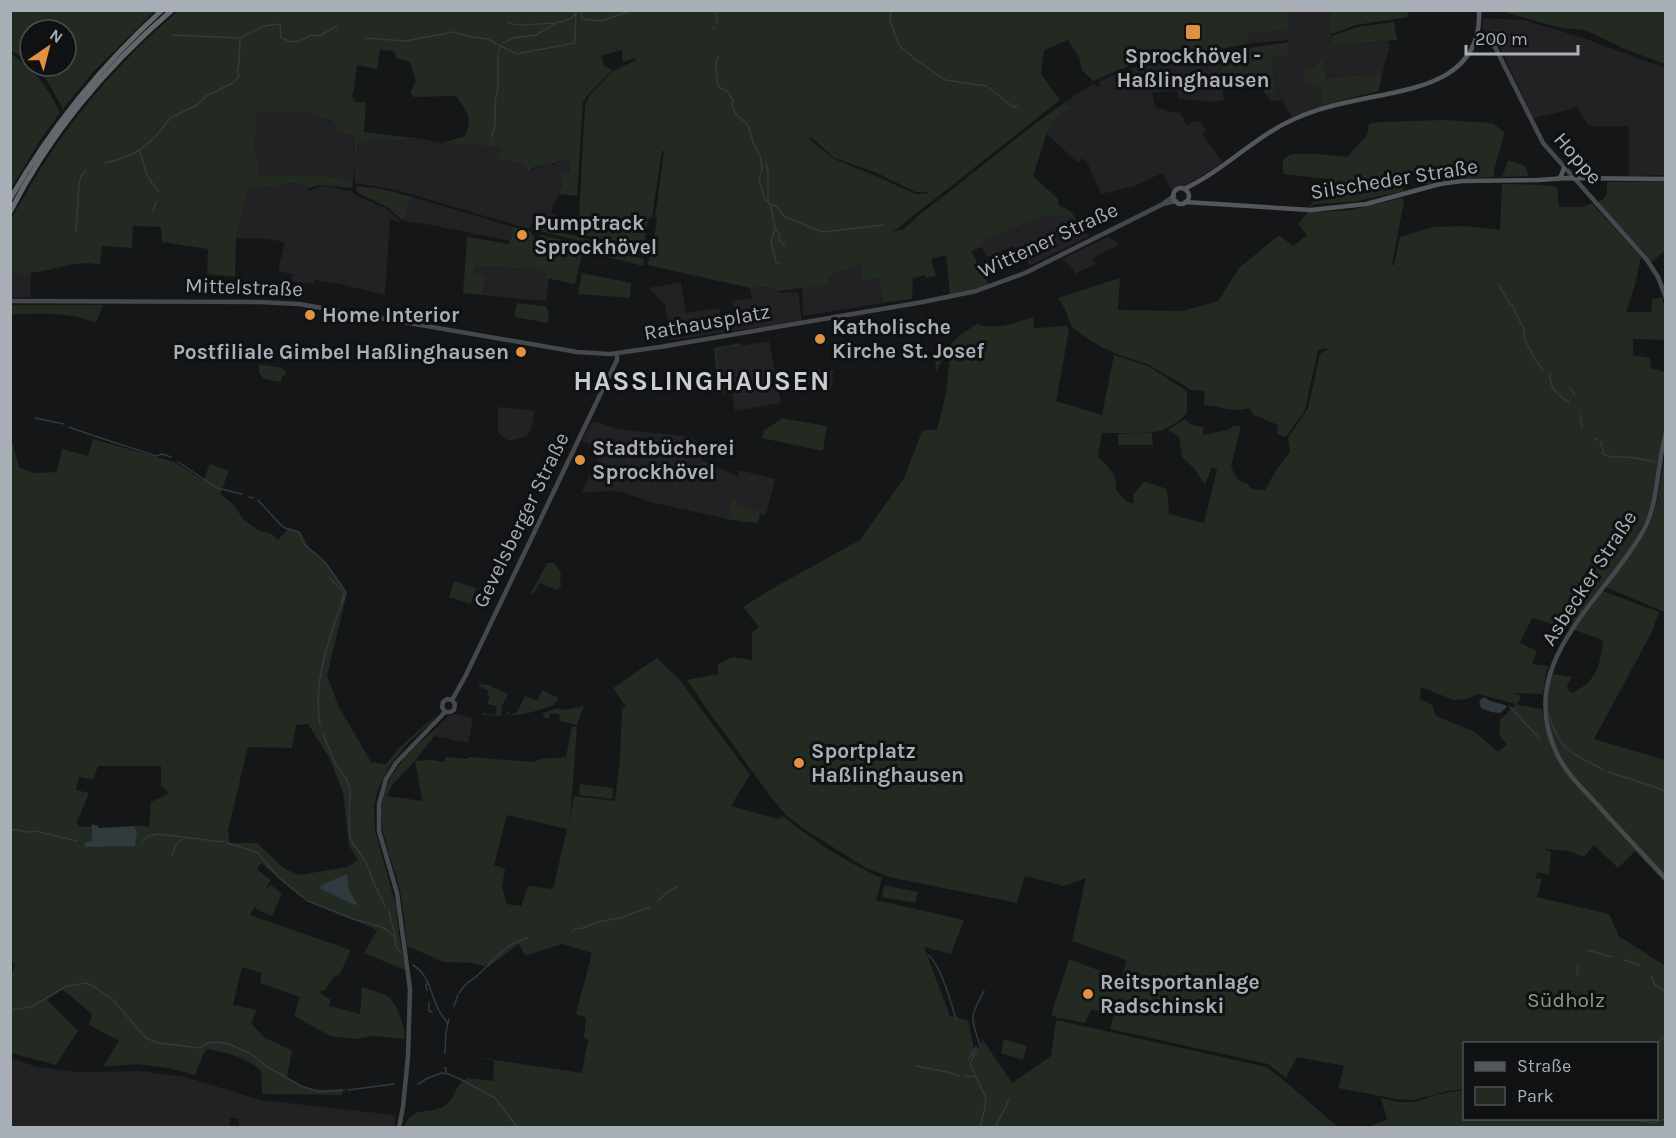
<svg xmlns="http://www.w3.org/2000/svg" width="1676" height="1138" viewBox="0 0 1676 1138" font-family="Karla,sans-serif">
<style>
.built{fill:#222224}
.green{fill:#222a22;fill-rule:evenodd}
.water{fill:#303a3f}
.lines{fill:none;stroke-linecap:round;stroke-linejoin:round}
.stream{stroke:#303a3f;stroke-width:1.5}
.secondary{stroke:#45484c;stroke-width:4.5}
.primary{stroke:#53565a;stroke-width:4.5}
.motorway{stroke:#63676c;stroke-width:5}
.poi-dot{fill:#e19143;stroke:#101112;stroke-width:2}
.labels{text-anchor:middle;dominant-baseline:central;stroke-width:6;stroke-linejoin:round;paint-order:stroke}
.poi-label{font-size:21px;font-weight:bold;fill:#a9afb6;stroke:#101112;text-anchor:start}
.street-label{font-size:21px;fill:#a9afb6;stroke:#101112}
.park-label{font-size:21px;fill:#859f81;stroke:#101112}
.district-label{font-size:27px;font-weight:bold;letter-spacing:1.5px;fill:#c9cdd2;stroke:#101112}
</style>
<rect width="100%" height="100%" fill="#151617"/>
<path class="built" d="M1330,10L1332,46L1388,41L1390,46L1382,74L1326,77L1321,56L1304,84H1321L1320,106L1292,117L1282,100L1271,101L1267,96L1275,92L1272,56L1289,50V40L1247,44L1248,34L1290,29L1287,11Z
M1484,18L1524,20L1583,38L1665,68V175L1629,176V126H1589L1576,106L1569,110L1533,118L1497,41L1482,27Z
M1220,56L1223,81L1221,82L1224,100L1212,102L1179,99L1177,90L1152,93L1155,107L1176,113L1180,112L1187,125L1194,121L1200,123L1207,130L1202,134L1223,162L1174,193L1162,173L1135,186L1101,194L1087,162L1082,158L1078,163L1047,134L1054,120L1065,110L1066,103L1081,93L1080,92L1094,84L1098,87L1100,85L1099,82L1108,77L1153,61L1188,57L1193,60Z
M306,112L334,122L337,131L353,136L355,148L354,157L357,155L358,142L422,139L442,143L501,147L498,159L527,165L526,172L545,165H554L563,159L569,161L571,167L569,173L562,182L557,199L554,202L551,214L561,217L559,231L532,224L529,229L397,190L355,183V166L353,180L316,175L260,176L255,144V113Z
M287,183L307,185L308,191L318,187L327,186L347,191H352L355,195L385,208L400,220L398,222L390,219L385,295L340,284L315,280L314,284L291,281L293,274L278,271L285,242L260,238H236L248,187L287,185Z
M412,197L513,227L510,241L426,224L403,221Z
M1043,216L1070,217L1082,225L1089,236L1029,266L1026,257L1023,258L1019,250H1016L1014,246L987,257L981,247L984,241Z
M1108,237L1120,244L1114,248L1108,249L1093,259L1095,264L1075,274L1073,269L1062,259Z
M861,264L879,276L883,303L803,316L802,287L827,285V277Z
M475,266L547,270L549,279L546,301L482,295L486,277L474,274Z
M11,273H31L30,297H11Z
M681,282L686,313L719,308L722,322L736,320L732,301L752,298L750,288L772,287L780,293L798,292L802,321L671,340L665,305L649,288Z
M769,341L781,403L735,411L732,392L724,393L717,350Z
M810,368L834,370L832,376L833,377L831,391L797,385L799,375H801L802,373H805V372H809Z
M498,407L535,411L531,429L526,437L509,441L498,433Z
M596,422L619,429L691,437L699,444H702L703,455L702,460L738,477L739,470L775,479L766,515L748,514L746,523L654,503L621,492L609,491L581,493L602,451L582,441L591,423Z
M456,714L473,718L468,743L434,736L448,716Z
M11,1058L37,1067L78,1072L139,1071L185,1077L261,1100L395,1115L394,1128L239,1127L238,1118H230V1128H11Z"/>
<path class="green" d="M10,11L11,10L155,11L93,72L63,109L46,79L33,66H66V30H30V63L11,50Z
M178,11H1287L1290,29L1248,34L1247,44L1219,49L1221,52L1289,42L1288,56L1272,57L1275,92L1267,96L1260,85L1244,87L1240,75L1223,81L1220,56L1192,60L1188,54L1153,56L1093,81L1081,69L1080,59L1068,40L1044,50L1041,74L1060,100L893,232L904,229L918,216L1040,120L1080,92L1081,93L1066,103L1070,108L1068,111L1065,110L1054,120L1046,136L1033,176L1058,199V204L1060,206C1069,209 1074,213 1077,223L1070,217L1043,216L984,241L981,247L971,251L989,285L950,295L946,255L931,259L936,276L926,278L925,275L913,278L912,299L883,303L879,277L862,282L861,264L827,277V285L777,291L771,287L750,288L647,265L652,251L657,219L655,218L664,151H662L652,218L649,217L643,247L578,234L585,105L590,95L613,71L636,60L635,58L623,62L622,50L601,56L604,66L612,70L588,95L583,102L577,196L559,194L562,183L560,181L563,174L569,173L571,167L569,161L563,159C552,166 544,165 532,168L531,170L526,172V165L497,159L501,147L442,143L465,136C473,118 467,111 456,96L414,97L410,93L416,81L410,62L396,58L394,51L380,50L377,69L357,65L354,89L352,96L356,102H366L364,132L422,139L358,142L356,155L354,158L355,148L353,136L337,131L334,122L306,112L256,113L255,144L260,176L316,175L353,180L352,188L317,185L307,189V185L288,183L287,185L248,188L236,238L235,277L207,274L208,249L162,242L161,227L133,226L132,248L102,246L100,265C76,259 54,271 30,273C23,273 17,273 11,273C11,260 8,233 11,222C14,211 23,200 28,190C67,122 119,61 178,11ZM811,137L834,158L877,173L915,192H927L928,193L916,194L909,191L876,176L834,159L809,139Z
M1330,11H1408V17L1356,25L1331,34Z
M1500,11H1665V64L1625,49L1585,30L1561,28Z
M1394,22L1397,40L1332,46V36L1357,27Z
M11,54C35,71 48,86 60,113L39,142L11,189Z
M1322,55L1327,80L1330,77L1382,74L1379,91L1320,106L1321,85H1304L1305,70L1315,67Z
M1444,120L1492,123L1505,132L1494,170V177L1445,179L1427,185L1421,169L1400,175L1404,191L1353,202L1316,204L1309,208L1328,179L1283,174V160L1289,155L1294,154H1319L1347,157L1367,135L1369,124L1381,122Z
M1508,160L1525,166L1529,176L1502,177Z
M1607,182H1665V250L1652,262L1598,202L1602,200L1607,194Z
M1502,184L1543,185L1557,187L1559,207H1582L1592,203L1641,257L1635,285L1626,312H1651L1652,299L1662,297L1665,311V340L1633,339V355L1650,358L1651,368L1665,372V422L1652,504C1637,550 1597,589 1569,629L1532,618L1520,643L1537,651L1532,664L1549,666L1546,672L1543,694L1515,693L1521,697L1517,705L1542,709L1546,727L1550,723C1545,708 1549,689 1552,674L1572,677L1567,685L1568,689L1572,693C1597,681 1600,666 1603,640L1574,630L1603,591L1659,612L1651,634L1594,739L1665,760L1666,884L1635,851L1618,868L1594,845L1584,857L1569,851L1544,849L1551,852L1549,875L1537,872L1536,878L1542,879L1537,897L1609,914L1619,936L1665,966V1127H1369L1387,1119L1381,1098L1397,1102H1415L1435,1095L1464,1090V1118H1656V1044H1464V1089L1448,1091L1413,1100L1396,1099L1338,1088L1344,1066L1297,1057L1286,1078L1268,1064L1110,1029L1114,1013L1091,1010L1085,1023L1060,1018L1055,1019L1056,1016L1051,1015L1069,959L1122,979L1126,960L1072,941L1086,878L1064,886L1025,876L1017,903L889,877L866,868L804,829L787,816L773,800L704,705L687,680L718,674V664L733,657L752,660V633L759,627L743,607L773,588L860,540L904,478L922,431L937,429L946,393L950,352L942,360L936,372L935,356L942,353L960,335L977,324C996,331 1015,323 1033,317L1034,328L1067,326L1069,330L1056,401L1102,415L1114,355L1148,366L1187,391V412C1183,420 1169,427 1160,431C1149,434 1115,433 1102,433L1098,457C1108,466 1118,475 1116,490L1126,501L1134,504L1133,495L1143,483L1146,482L1167,489L1169,514L1204,523L1217,469L1212,467L1205,484L1194,468L1182,457L1179,437L1168,430L1185,419L1192,425L1203,427V435L1228,430L1234,426H1241L1231,467L1238,480L1248,484L1252,489L1265,490L1276,470L1290,452L1288,438L1308,408L1320,354L1329,348L1318,350L1305,410L1286,437L1277,434L1278,425L1254,415L1249,408C1231,413 1222,406 1204,405L1205,391L1190,390L1185,386L1147,364L1119,355L1101,347L1081,334L1072,327L1064,307L1058,298L1120,278L1118,310L1182,311L1218,301L1239,268L1279,235L1293,246L1307,235L1298,224L1308,212L1351,210L1402,198L1404,201L1392,265H1394L1400,237L1433,227L1466,226L1500,230ZM1421,687L1453,700L1467,699L1478,694L1516,704L1500,720L1499,735L1507,745L1498,752L1475,732L1436,716L1432,705L1420,699Z
M356,186L378,188L412,197L403,221L387,207L359,193L356,190Z
M534,226L603,243L640,250L646,252L644,256L639,255L531,229Z
M513,227L530,231L535,239L541,235L644,259L643,266L583,251L575,284L546,278V270L475,266L474,274H484L486,277L482,295L463,293L467,237L509,244Z
M582,273L631,283L630,298L578,294Z
M517,303L546,306L549,313L548,323L514,317Z
M11,305H103L96,323C68,311 40,314 11,314Z
M740,343L741,346L717,350L724,393L721,394L717,389L714,348Z
M259,364L283,368V370H286L285,376H282L281,382L264,379L259,373Z
M781,418L827,426L823,451L762,438L764,430L780,420Z
M10,433L19,467L34,473L57,472L62,449L88,456L93,439L174,462L203,480L210,464L229,471L220,494L233,504L244,520L260,531L272,534L278,540L287,530L279,525L301,533L309,548L323,559L347,593L327,676L339,707L371,762L384,764L385,765L398,749L437,714L429,724L408,743L389,767L378,789L374,806L375,830L396,906L399,934L405,970L364,953L377,930L299,896L261,863L257,869L271,880L265,890L271,885L282,894L272,916L256,909V906L264,892L250,915L351,950L340,974L334,977L325,990L319,992L331,1000L329,1006L360,1014L362,987C370,990 383,992 390,998C397,1005 407,1030 404,1039L374,1036L356,1039L330,1036L294,1016L300,997L260,983L262,973L242,967L233,1005L257,1010L251,1023L265,1038L292,1050L287,1078C303,1091 324,1090 343,1089L342,1095L262,1094L261,1071C242,1055 230,1054 206,1049L195,1075L168,1068L138,1064L103,1067L119,1041L89,1025L92,1014L62,989L47,1000L78,1031L56,1065L11,1053L10,979L15,966L14,962H10ZM308,724L329,757L343,793L349,846L358,860L347,867L299,875L285,869L257,843H230L228,830L248,747L292,748L296,725ZM98,766H161V786L169,793L151,802L149,827L135,825L137,833L89,848L92,841V826L79,827L77,822L89,793L76,790L79,777L93,780Z
M1152,433L1153,445H1118V434Z
M1665,454V612L1605,587C1623,564 1644,542 1653,514C1660,495 1661,474 1665,454Z
M733,498L737,499L736,505L758,511L760,515L758,523L727,519Z
M547,563H554L562,574L560,575L561,587L556,590L540,583L533,594L531,593Z
M454,581L476,588L471,604L449,597Z
M657,658L680,680L750,775L731,806L778,819L783,816C813,840 846,863 882,878L876,900L964,920L951,954L924,947L950,1016L968,1020L975,1053L983,1040L1012,1083L1051,1056L1056,1021H1061L1267,1067L1280,1077L1338,1127L404,1128C412,1103 430,1117 447,1104C454,1098 454,1091 460,1084C462,1082 464,1080 467,1078L493,1081L494,1061L474,1057L583,1073L582,1071L588,1040L584,1038L586,1018L576,1014L592,953L562,944L525,956L519,944L488,967L472,963L444,962L407,946C405,925 403,903 398,882C386,841 368,808 397,768C410,749 430,735 446,719H447L415,761L392,785L387,796L422,801L415,761L432,760L444,762L446,757L466,759L470,757L533,762L541,759L566,757L572,726L577,727L571,808L568,829L574,796L615,801L620,757L622,709L626,707L613,688ZM507,815L567,829L553,889L528,886L521,906L507,904L502,887L505,869L494,865Z
M479,684L489,685L508,694L502,706V714L500,716L482,715V713L495,715L497,706L487,704L490,697L487,695L489,691L479,686Z
M542,690L559,698L554,705C543,709 517,718 507,714V712H509L510,715L517,712L525,696L537,701Z
M584,706L577,725L559,721L560,714H550L549,719L545,718L543,715V713L558,708L564,710Z
M580,784L613,788L612,799L579,795Z
M884,885L918,892L915,903L882,897Z
M1004,1039L1027,1046L1023,1060L1001,1053Z"/>
<path class="water" d="M1484,697L1490,701L1505,705L1507,707L1500,713L1491,712L1481,708L1479,701Z
M92,824L98,826L99,828L135,826L137,833L135,846L85,847L84,843L92,841Z
M347,874L349,890L357,904L354,905L319,888C321,885 342,876 347,874Z"/>
<g class="lines">
<path class="stream" d="M581,10L582,19L601,21L633,10
M716,10L717,23
M891,10L890,21L899,45L916,60L945,80L987,86L1013,107L1017,105
M507,22C515,28 543,23 555,23
M713,29L715,27
M173,35L240,38
M366,38L405,41L454,32L471,37L488,39L516,54L575,43L576,10
M503,43L513,38L536,35L556,23L571,19L575,14
M498,54L500,47
M718,57L716,63L717,83L719,87L728,92L733,100L732,105L735,113L748,125L754,145L760,156L762,169L759,179L765,200L770,204L775,227L771,242L776,262L780,264
M492,137L495,124V102L498,87V57
M139,151C144,160 144,172 150,180C153,185 156,187 159,192
M105,163C133,158 155,142 170,118L197,105L206,96L233,83L239,76L237,69L239,64L240,38L264,26L280,24L281,38L292,42L300,41L311,35L317,36L321,35L337,26
M766,163L768,172V202
M770,204L777,207L785,217L823,232L883,225
M153,212L156,202
M776,229L779,234V240L785,246
M76,232L79,184L81,176L86,170
M1498,284C1504,291 1505,301 1513,306L1515,312L1524,329L1525,340L1536,361L1543,371
M1550,374C1549,388 1559,396 1569,402
M1570,388L1574,394
M1580,415L1582,427
M35,418L64,424
M69,427C98,438 127,446 156,456L162,454L171,457
M1594,438L1598,440
M1600,442L1602,444L1601,445L1603,449V454C1611,459 1617,456 1626,457C1636,458 1646,460 1655,462
M178,462L217,488L242,494
M1665,465H1666
M249,497L253,498
M258,500L280,524L285,528L299,532L304,544L325,562L346,592C344,601 339,610 336,619C324,653 314,689 320,725
M329,577L344,593L341,604
M1510,707L1540,739
M1549,716C1561,753 1572,753 1604,770
M323,734L335,763L346,779L350,788L349,818L350,839L366,862L373,881L386,908
M1608,772L1649,785L1666,792
M10,829L28,832L35,831L77,841
M143,841L148,836L158,834L223,842
M227,843L257,852L278,877L308,901L353,919L379,926L386,929L395,937
M172,855L176,844L182,839
M657,902L666,893L677,887
M389,910C390,919 393,926 395,934C396,943 394,947 401,953
M572,931L575,929L583,928L597,922L620,918L650,907
M1587,950L1613,957
M928,955C941,965 951,1003 956,1019
M1625,960L1640,966
M413,965C429,975 430,991 437,1007C440,1013 444,1018 448,1024
M1577,975L1578,965
M1651,976L1655,985L1666,992
M467,983C481,975 486,966 497,956C505,948 517,941 528,938
M427,990L426,985L428,982
M459,993L466,984
M429,1002V1011L432,1012
M454,1006L458,995
M10,1010L31,1007L67,986L87,983L96,988L113,1000L146,1038L158,1043L200,1048L208,1043L218,1042L228,1044L250,1053L266,1066L301,1086L319,1092L344,1090
M1655,1044L1666,1036
M980,1046C971,1017 969,1018 984,991
M977,1049L970,1064L985,1096L986,1103L980,1128
M445,1053L446,1032L449,1019
M968,1060L976,1047
M916,1066L947,1072L959,1076
M444,1068H446V1074
M966,1077L970,1076L977,1077
M418,1084L428,1078L442,1073L448,1074L460,1079L495,1098L518,1128
M348,1090L394,1084
M1629,1118L1652,1123L1666,1119
M995,1128L1009,1100
M1663,1128L1665,1120"/>
<path class="secondary" d="M1477,33L1487,37L1494,45L1543,143L1647,260L1658,277L1666,298
M1165,202L1174,196
M10,301L260,302L299,304L577,352L610,354L660,347L923,302L976,291L1025,273L1163,204L1176,201
M1666,432C1664,442 1661,452 1660,463C1656,487 1655,511 1642,533C1602,603 1512,664 1558,756C1567,774 1582,788 1595,802C1618,828 1642,853 1666,879
M452,700L466,675L599,397L617,360V353
M445,712L442,707L443,702L447,699L452,700
M445,712H450L454,710L455,704L452,700
M399,1128L403,1107L408,1056L410,989L397,893L379,831V804L386,779L396,763L445,712"/>
<path class="primary" d="M1558,179L1561,176L1564,168
M1173 196a8 8 0 1 1 16 0a8 8 0 1 1-16 0Z
M1184,189C1223,171 1253,138 1292,120C1311,111 1333,105 1353,101C1407,89 1483,85 1479,10
M1185,202L1311,210L1366,204L1440,184L1462,181L1538,180L1566,178L1666,179"/>
<path class="motorway" d="M10,199C52,126 100,67 162,10
M10,212C49,135 107,66 172,10"/>
</g>
<g class="poi-dot">
<rect x="1185" y="24" width="16" height="16" rx="3"/>
<circle cx="522" cy="235" r="6"/>
<circle cx="310" cy="315" r="6"/>
<circle cx="820" cy="339" r="6"/>
<circle cx="521" cy="352" r="6"/>
<circle cx="580" cy="460" r="6"/>
<circle cx="799" cy="763" r="6"/>
<circle cx="1088" cy="994" r="6"/>
</g>
<g class="labels">
<g class="poi-label">
<text x="1193" y="56" text-anchor="middle">Sprockhövel -<tspan x="1193" dy="24">Haßlinghausen</tspan></text>
<text x="534" y="223">Pumptrack<tspan x="534" dy="24">Sprockhövel</tspan></text>
<text x="322" y="315">Home Interior</text>
<text x="832" y="327">Katholische<tspan x="832" dy="24">Kirche St. Josef</tspan></text>
<text x="509" y="352" text-anchor="end">Postfiliale Gimbel Haßlinghausen</text>
<text x="592" y="448">Stadtbücherei<tspan x="592" dy="24">Sprockhövel</tspan></text>
<text x="811" y="751">Sportplatz<tspan x="811" dy="24">Haßlinghausen</tspan></text>
<text x="1100" y="982">Reitsportanlage<tspan x="1100" dy="24">Radschinski</tspan></text>
</g>
<g class="street-label">
<text transform="translate(1578 158) rotate(49)">Hoppe</text>
<text transform="translate(1394 179) rotate(-9)">Silscheder Straße</text>
<text transform="translate(1048 240) rotate(-25)">Wittener Straße</text>
<text transform="translate(244 287) rotate(2)">Mittelstraße</text>
<text transform="translate(707 322) rotate(-10)">Rathausplatz</text>
<text transform="translate(521 520) rotate(-64)">Gevelsberger Straße</text>
<text transform="translate(1589 578) rotate(-57)">Asbecker Straße</text>
</g>
<g class="park-label">
<text x="1566" y="1000">Südholz</text>
</g>
<g class="district-label">
<text x="702" y="381">HASSLINGHAUSEN</text>
</g>
</g>
<rect width="1676" height="1138" fill="none" stroke="#a9afb6" stroke-width="24"/>
<rect x="1463" y="1042" width="195" height="78" fill="#101112" stroke="#4d5054" stroke-width="1.5"/>
<rect x="1475" y="1062" width="30" height="9" fill="#53565a" stroke="#4d5054" stroke-width="1.5"/>
<text x="1517" y="1072" font-size="18" fill="#a9afb6">Straße</text>
<rect x="1475" y="1087" width="30" height="18" fill="#222a22" stroke="#4d5054" stroke-width="1.5"/>
<text x="1517" y="1102" font-size="18" fill="#a9afb6">Park</text>
<g transform="translate(48 48) rotate(35)"><circle r="28" fill="#101112" stroke="#4d5054" stroke-width="1.5"/>
<path d="M0-4.5L10 22L0 15L-10 22Z" fill="#e19143"/>
<text y="-9" font-size="16" font-weight="bold" text-anchor="middle" fill="#a9afb6">N</text>
</g>
<path d="M1466 45v9h112v-9" fill="none" stroke="#a9afb6" stroke-width="3"/>
<text x="1475" y="45" font-size="18" fill="#a9afb6" stroke="#101112" stroke-width="4.5" paint-order="stroke">200 m</text>
</svg>
